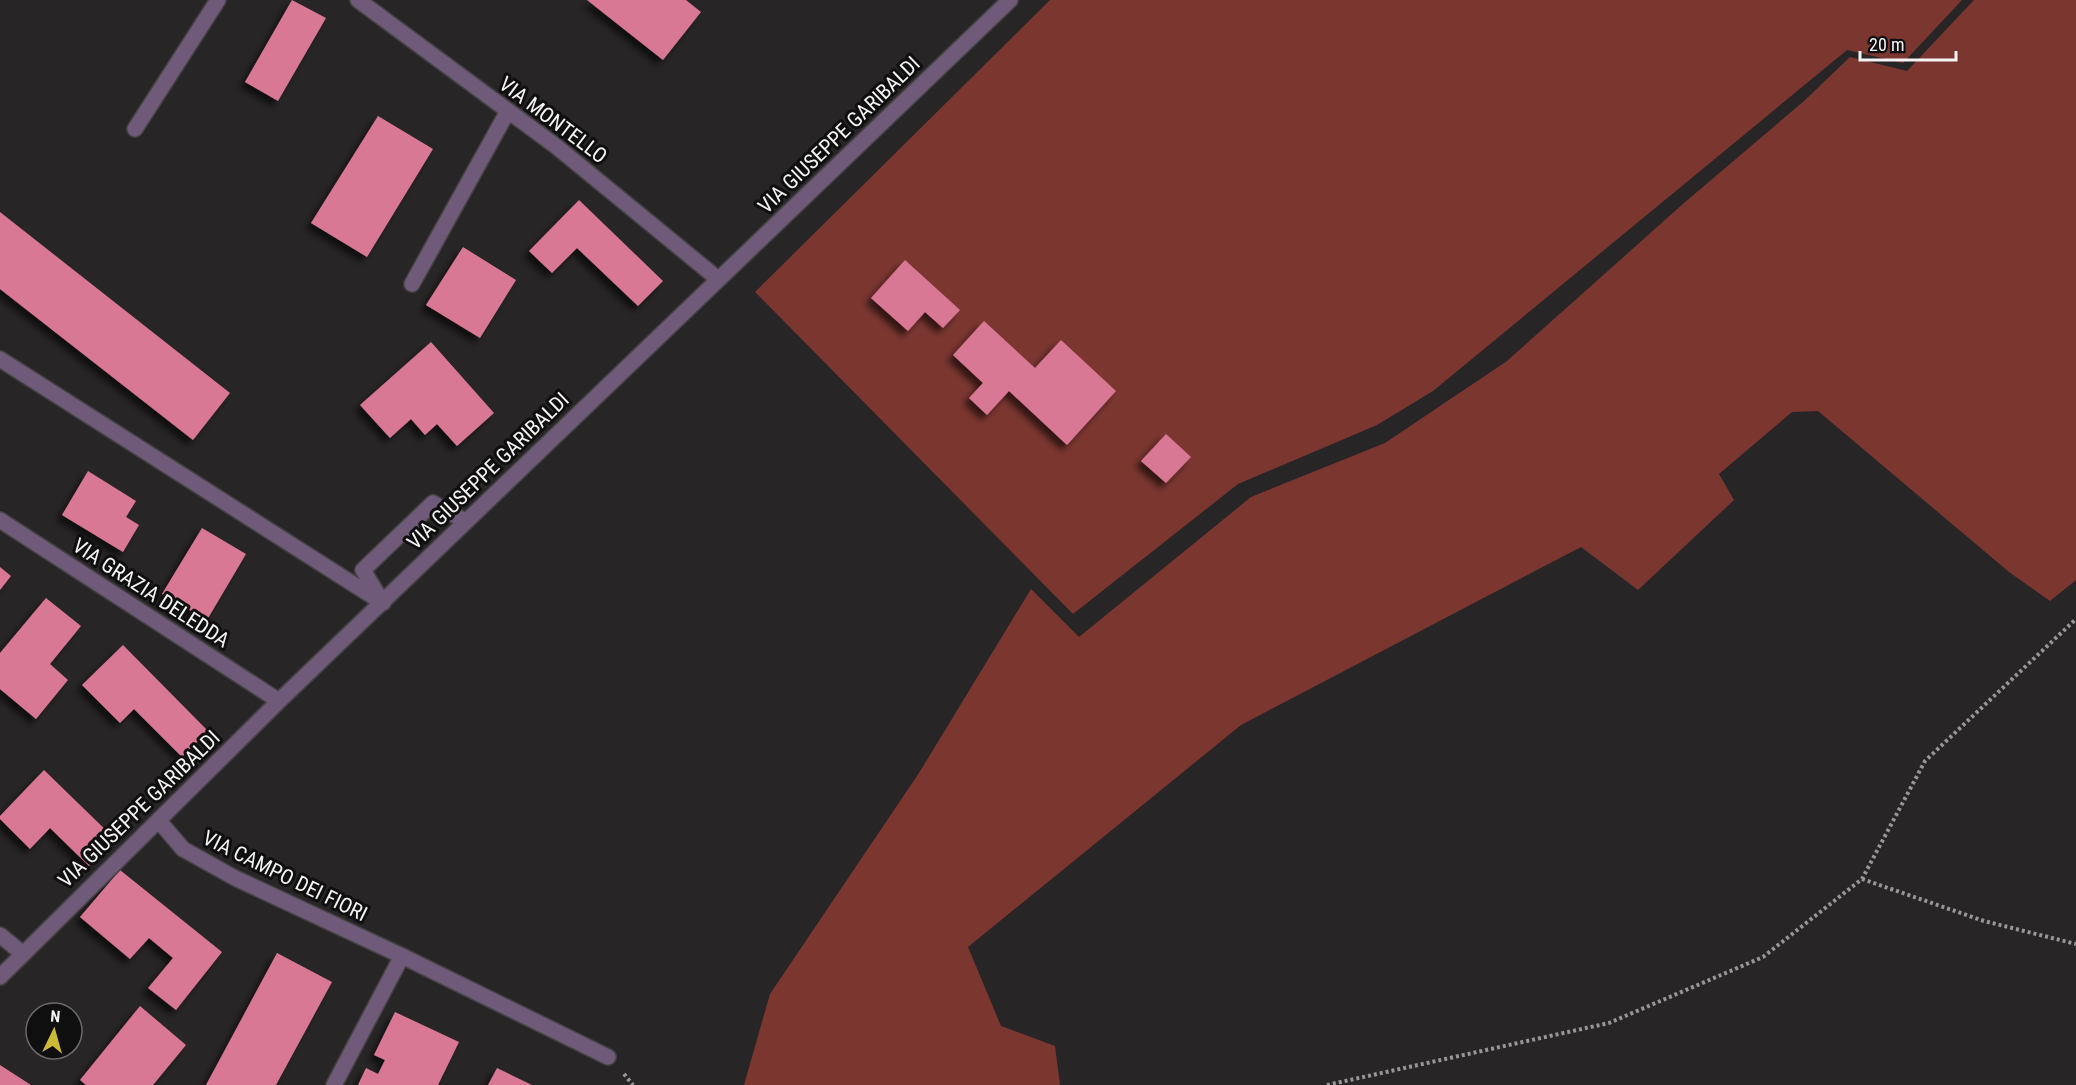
<svg xmlns="http://www.w3.org/2000/svg" width="2076" height="1085" viewBox="0 0 2076 1085" font-family="'Roboto Condensed',sans-serif">
<style>
.green{fill:#7b3630}
.building{fill:#d97894;filter:url(#shadow)}
.lines{fill:none;stroke-linecap:round;stroke-linejoin:round}
.minor-casing{stroke:#454244;stroke-width:18}
.path{stroke:#989697;stroke-width:4;stroke-dasharray:3 3;stroke-linecap:butt}
.minor{stroke:#6f5a79;stroke-width:15}
.labels{text-anchor:middle;dominant-baseline:central;stroke-width:6;stroke-linejoin:round;paint-order:stroke}
.street-label{font-size:21px;fill:#f5f3f4;stroke:#100f0f}
</style>
<defs>
<filter id="shadow"><feDropShadow dx="-5.5" dy="5.5" stdDeviation="3" flood-color="#0009"/></filter>
</defs>
<rect width="100%" height="100%" fill="#282527"/>
<path class="green" d="M1050,0H1962L1903,63L1847,50L1433,391L1377,425L1238,484L1073,614L755,292Z
M1974,0H2076V580L2050,601L2009,572L1818,411L1792,412L1719,474L1734,500L1638,590L1581,547L1241,725L968,947L1001,1026L1055,1046L1060,1085H744L770,994L919,773L1031,589L1079,637L1251,497L1385,443L1507,361L1684,203L1804,101L1850,57L1907,71Z"/>
<path class="building" d="M292,0L326,18L278,101L245,82Z
M587,0H686L701,12L663,60Z
M378,116L433,149L367,257L311,223Z
M579,200L663,281L638,306L577,248L552,273L529,251Z
M0,212L230,393L193,440L0,289Z
M463,247L516,280L480,338L426,305Z
M905,260L960,310L943,328L925,312L908,331L871,298Z
M984,321L1035,368L1061,340L1116,391L1067,445L1009,391L987,415L969,398L983,383L953,355Z
M431,342L494,413L457,446L437,424L425,435L411,419L390,438L360,405Z
M1166,434L1191,457L1166,483L1141,461Z
M88,471L136,501L126,517L139,525L123,552L62,515Z
M202,528L246,554L207,620L162,594Z
M0,567L11,576L0,590Z
M46,598L81,626L50,664L68,680L36,719L0,689V653Z
M123,645L208,731L182,757L134,709L120,723L82,685Z
M44,770L115,839L89,866L50,828L30,849L0,819V816Z
M120,870L222,952L176,1010L148,988L173,958L149,938L130,959L80,917Z
M277,953L332,982L276,1085H206Z
M140,1006L186,1045L153,1085H86L80,1080Z
M395,1012L459,1042L438,1085H358L366,1068L378,1074L385,1060L374,1055Z
M0,1065L31,1085H0Z
M497,1068L532,1085H488Z"/>
<g class="lines">
<defs>
<path id="minor" d="M358,0L557,147L718,279
M135,129L218,0
M412,284L508,111
M0,359L383,603
M0,520L279,701
M381,600L363,570L433,503L465,521
M159,821L183,849L235,878L402,956L608,1057
M0,935L22,953
M0,977L279,701L1010,0
M334,1085L402,956"/>
</defs>
<use href="#minor" class="minor-casing"/>
<path class="path" d="M1862,879L1984,921L2076,944
M624,1074L633,1085
M1327,1085L1609,1023L1763,957L1862,879L1925,761L2076,619"/>
<use href="#minor" class="minor"/>
</g>
<g class="labels">
<g class="street-label">
<text transform="translate(553 120) rotate(37)">VIA MONTELLO</text>
<text transform="translate(839 135) rotate(-44)">VIA GIUSEPPE GARIBALDI</text>
<text transform="translate(488 471) rotate(-44)">VIA GIUSEPPE GARIBALDI</text>
<text transform="translate(151 593) rotate(33)">VIA GRAZIA DELEDDA</text>
<text transform="translate(139 809) rotate(-44)">VIA GIUSEPPE GARIBALDI</text>
<text transform="translate(285 876) rotate(26)">VIA CAMPO DEI FIORI</text>
</g>
</g>
<g transform="translate(54 1031) rotate(5)"><circle r="28" fill="#100f0f" stroke="#6c6a6b" stroke-width="1.5"/>
<path d="M0-4.5L10 22L0 15L-10 22Z" fill="#cdb938"/>
<text y="-9" font-size="16" font-weight="bold" text-anchor="middle" fill="#f5f3f4">N</text>
</g>
<path d="M1860 51v9h96v-9" fill="none" stroke="#f5f3f4" stroke-width="3"/>
<text x="1869" y="51" font-size="18" fill="#f5f3f4" stroke="#100f0f" stroke-width="4.5" paint-order="stroke">20 m</text>
</svg>
